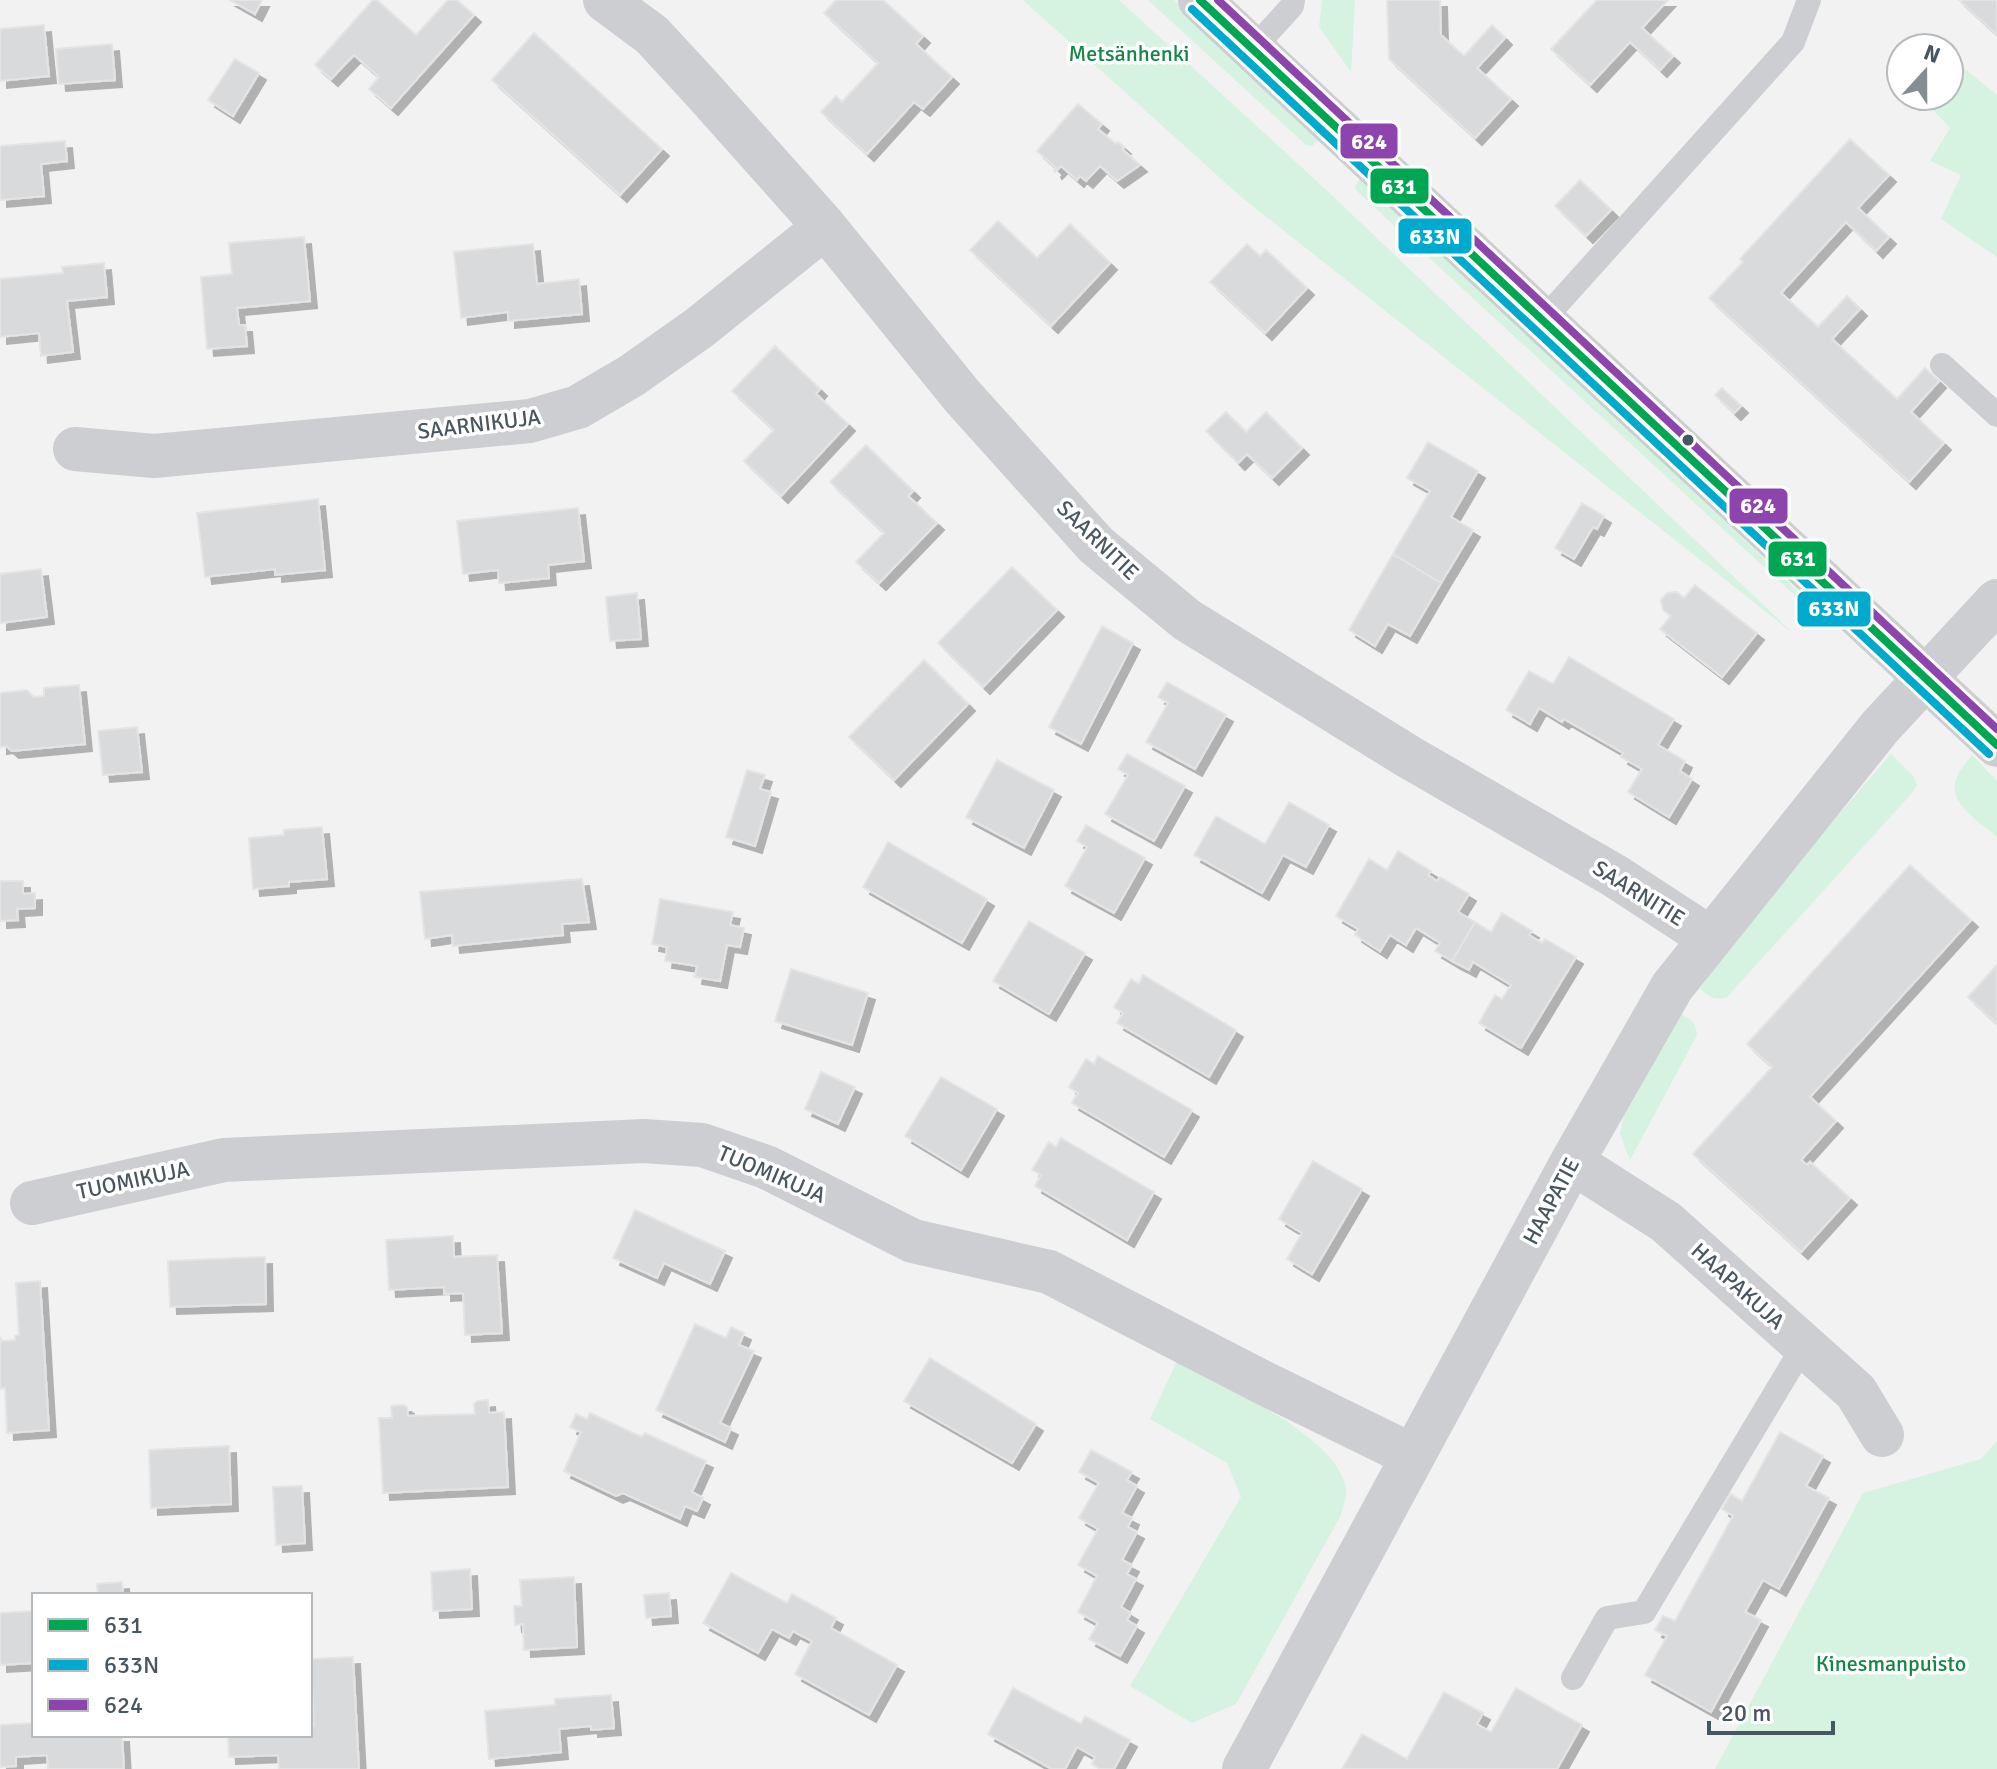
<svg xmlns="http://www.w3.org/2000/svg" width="1997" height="1769" viewBox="0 0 1997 1769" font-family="Signika,sans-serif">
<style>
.green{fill:#d6f2e0}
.building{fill:#d9dadb;stroke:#e4e4e5;stroke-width:2;filter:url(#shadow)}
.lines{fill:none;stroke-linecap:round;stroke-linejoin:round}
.service{stroke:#ccced1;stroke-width:24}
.minor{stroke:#ccced1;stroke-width:44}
.tertiary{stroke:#ccced1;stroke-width:44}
.bus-1-casing{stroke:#fff;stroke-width:14}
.bus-2-casing{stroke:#fff;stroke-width:14}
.bus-3-casing{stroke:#fff;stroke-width:14}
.bus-1{stroke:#00a651;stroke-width:8}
.bus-2{stroke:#00a9ce;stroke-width:8}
.bus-3{stroke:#8e44ad;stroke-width:8}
.bus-dot{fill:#485660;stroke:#fff;stroke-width:3}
.labels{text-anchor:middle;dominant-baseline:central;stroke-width:7;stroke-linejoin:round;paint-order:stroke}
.park-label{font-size:22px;fill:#138748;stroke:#fff}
.street-label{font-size:22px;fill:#485660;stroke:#fff}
.line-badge{stroke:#fff;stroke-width:3}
.badge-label{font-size:22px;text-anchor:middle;font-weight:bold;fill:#fff}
</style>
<defs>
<filter id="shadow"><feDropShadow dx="7" dy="7" stdDeviation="0" flood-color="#0004"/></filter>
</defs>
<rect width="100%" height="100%" fill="#f3f2f2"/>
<path class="green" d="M1023,0H1119L1321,185L1794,634L1240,196Z
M1148,0H1174L1323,137L1312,146L1306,145Z
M1322,0H1355L1351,72L1319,27Z
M1949,56L1997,95V257L1941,219L1961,175L1930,161L1950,128L1920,96H1949Z
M1362,173L1832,624L1820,618L1791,592L1358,192L1355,187Z
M1891,754L1914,777L1917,785L1912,793L1727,997C1715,1001 1709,997 1700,989L1742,926Z
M1972,755L1997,781V837C1981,823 1945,802 1957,777C1960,769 1967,762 1972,755Z
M1681,1014C1691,1020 1696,1023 1697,1035L1630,1160L1620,1134L1625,1110Z
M1177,1361C1219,1383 1342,1438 1346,1490C1347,1498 1342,1508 1341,1515L1236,1704L1192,1723L1130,1686L1241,1497L1227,1463L1150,1419Z
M1997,1441V1769H1715L1863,1493L1981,1459Z"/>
<path class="building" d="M230,0H262L255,14Z
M373,0H377L416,35L448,0H457L474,15L391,108L369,89L379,77L354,55L331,79L315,65Z
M836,0H883L923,36L916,44L952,77L923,109L914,102L867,154L821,112L836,96L842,102L878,63L824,13Z
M1387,0H1440L1441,35L1464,56L1492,25L1505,38L1477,68L1511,99L1475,138L1389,59Z
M1597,0H1668L1642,28L1673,56L1660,70L1630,42L1590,85L1551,49Z
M1959,0H1997V35Z
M44,25L49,76L0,81V29Z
M534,33L662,149L620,195L492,80Z
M112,44L115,80L59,84L56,49Z
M235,59L259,73L233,116L208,100Z
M1078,104L1102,124L1098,129L1116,144L1118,142L1124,147L1122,149L1140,165L1117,181L1100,166L1086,181L1080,176L1077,180L1061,166L1055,172L1054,170L1056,168L1037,151Z
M1850,139L1889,175L1858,208L1889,237L1876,251L1846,222L1781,293L1818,327L1847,296L1860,309L1832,339L1897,399L1925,368L1939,381L1911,412L1944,443L1909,482L1709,298L1743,262L1740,259Z
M65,141L67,161L41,164L44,196L0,200V146Z
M1580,180L1611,210L1586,236L1555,206Z
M998,221L1037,258L1070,224L1110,263L1051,326L970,250Z
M304,237L310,301L237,308L239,325H245L247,346L207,349L201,277L232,274L229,243Z
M533,244L537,284L579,279L582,314L508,321V312L461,318L454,252Z
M1247,244L1260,256L1266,250L1307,288L1265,333L1210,282Z
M104,263L107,297L67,301L73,352L41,356L39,333L0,337V279L63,273L62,267Z
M775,346L820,389L816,394L848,424L781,496L744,461L774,430L732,391Z
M1722,388L1741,406L1734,413L1715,395Z
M1226,412L1246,432L1266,412L1302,448L1272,478L1247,454L1238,463L1206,431Z
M1428,442L1478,471L1451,517L1473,530L1441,583L1393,554L1430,491L1407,478Z
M866,445L913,491L908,496L937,523L879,583L856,562L884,533L830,482Z
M318,499L325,570L275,575V569L205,577L197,513Z
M1582,503L1604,516L1597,529L1593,527L1574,559L1555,548Z
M578,508L584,561L548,565L549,578L499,583L498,570L463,574L457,521Z
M1393,554L1441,583L1410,636L1388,624L1375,646L1349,630Z
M1012,567L1057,610L983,687L938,643Z
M41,569L47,617L0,623V574Z
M1695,585L1757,633L1722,677L1660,629L1671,616L1663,610L1661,600L1667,593L1677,592L1684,598Z
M637,593L641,639L610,641L606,597Z
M1102,626L1133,643L1081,744L1049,727Z
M1569,657L1674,719L1658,745L1685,761L1680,771L1692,779L1669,817L1628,792L1642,769L1621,757L1623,753L1564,719L1562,722L1539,708L1530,724L1506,710L1529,671L1553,684Z
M924,660L968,704L894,780L849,737Z
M1167,682L1226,715L1195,769L1146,742L1168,703L1158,697Z
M79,685L85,744L12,751L6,746L0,747V693L27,690L34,697L44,696V688Z
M137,727L142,772L103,775L98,731Z
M1127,754L1185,786L1154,841L1105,814L1128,775L1118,769Z
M997,760L1054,790L1024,848L966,817Z
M747,770L765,775L760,789L771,792L755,846L726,837Z
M1289,802L1329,825L1306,867L1283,855L1262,893L1194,855L1216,816L1265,844Z
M1086,825L1145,858L1114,913L1065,886L1087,847L1077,841Z
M322,827L327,879L289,882V886L253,889L249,838L284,835V830Z
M888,842L987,899L962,943L863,887Z
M1398,851L1431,871L1428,875L1437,881L1440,877L1469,894L1458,912L1475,922L1452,961L1435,951L1440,943L1416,928L1406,945L1390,935L1380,951L1355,935L1358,929L1336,916L1369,859L1387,870Z
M1910,865L1971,920L1810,1097L1836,1121L1801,1160L1807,1165L1810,1162L1850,1198L1801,1252L1693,1154L1772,1067L1747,1044Z
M582,879L589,922L562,924L563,935L453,946L452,935L425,939L420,892Z
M0,881H23V894L35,893V908L17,909L18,920L0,921Z
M660,899L733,912L730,925L744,928L740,947L727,945L720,981L695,977L697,966L665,961L667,947L652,944Z
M1502,913L1532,931L1529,935L1542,943L1545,939L1576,957L1521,1048L1479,1023L1495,995L1502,999L1511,985L1473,962L1469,970L1452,961L1475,922L1491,932Z
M1029,921L1085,953L1049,1014L993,981Z
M1997,965V1024L1968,997Z
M791,969L868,993L852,1045L775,1021Z
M1143,975L1236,1030L1209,1077L1117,1023L1123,1013L1114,1007L1131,979L1139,984Z
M1098,1056L1192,1110L1164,1157L1072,1103L1078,1093L1069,1087L1086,1059L1094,1064Z
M821,1072L855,1087L838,1124L805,1109Z
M941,1077L997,1109L961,1170L905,1136Z
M1061,1138L1154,1192L1127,1240L1035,1186L1041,1175L1032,1170L1049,1142L1056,1147Z
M1313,1161L1362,1189L1312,1274L1287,1259L1302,1233L1279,1219Z
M635,1210L725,1251L710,1284L664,1263L657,1278L613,1258Z
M453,1236L454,1257L497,1255L502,1333L465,1335L463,1293L444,1294V1287L389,1290L386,1240Z
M265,1257L266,1304L170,1307L168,1261Z
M40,1281L49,1430L7,1433L5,1388L0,1389V1337L2,1341L15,1340V1336L19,1335L16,1283Z
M695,1324L726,1338L731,1327L744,1333L739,1345L754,1351L720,1423L731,1428L725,1442L656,1410Z
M930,1358L1036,1424L1012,1463L904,1401Z
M488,1400L489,1413L504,1412L508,1487L383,1493L379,1418H392L391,1406L404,1405L407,1407L408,1416L475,1414L474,1404L477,1401Z
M590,1413L642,1437L645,1433L706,1461L692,1492L703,1498L697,1511L685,1506L680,1519L623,1493L616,1496L564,1471L581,1432L570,1427L576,1414L587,1419Z
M1780,1432L1823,1456L1806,1486L1829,1498L1779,1589L1763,1580L1745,1612L1761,1620L1711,1712L1645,1675L1667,1636L1655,1630L1663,1616L1675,1621L1733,1516L1722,1509L1730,1494L1742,1501Z
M229,1446L231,1504L151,1508L149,1450Z
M1091,1450L1132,1472L1127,1480L1137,1486L1122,1513L1132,1518L1128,1527L1137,1532L1122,1560L1132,1565L1127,1574L1136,1579L1121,1607L1131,1613L1127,1620L1137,1626L1120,1656L1089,1639L1098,1623L1078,1612L1097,1576L1078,1565L1098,1529L1079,1518L1099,1483L1079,1472Z
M302,1486L305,1543L276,1545L273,1487Z
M470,1569L472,1609L433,1611L431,1572Z
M731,1573L787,1603L792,1594L836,1618L831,1628L897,1665L869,1715L795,1674L812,1641L793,1631L789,1638L772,1629L758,1653L703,1623Z
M574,1577L577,1647L524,1650L523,1624L515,1625L514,1606H522L520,1580Z
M122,1582L123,1595H98L97,1584Z
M669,1593L671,1616L646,1618L644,1595Z
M34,1611V1663L0,1665V1613Z
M353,1657L359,1769H279L278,1755L229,1757L228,1735H310V1726H314L311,1659Z
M1013,1688L1081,1724L1085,1716L1130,1740L1114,1769H1100L1092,1764L1095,1757L1077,1747L1065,1769H1052L988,1734Z
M1516,1688L1582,1725L1557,1769H1342L1362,1734L1407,1759L1444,1692L1483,1713L1477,1724L1491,1732Z
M611,1695L614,1728L591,1730V1726L559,1729L561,1752L489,1759L485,1711L555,1705V1699Z
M34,1723V1735H122L124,1769H48L47,1755L16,1757V1766L0,1767V1725Z"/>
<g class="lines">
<path class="service" d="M1253,49L1292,6L1293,0
M1543,320L1793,42L1809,0
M1942,365L1997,415
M1573,1678L1607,1618L1644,1612L1804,1345"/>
<path class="minor" d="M605,0L652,35L701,88L825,227L962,396L1096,545L1187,620L1409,757L1615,876L1710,938
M75,449L154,456L530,421L578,407L631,376L699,328L825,227
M1572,1162L1666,1222L1856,1392L1882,1435
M32,1203L224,1160L644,1141L702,1145L766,1167L913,1241L1049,1272L1260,1381L1413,1456
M1244,1769L1572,1162L1672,987L1880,727L1997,601"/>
<path class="tertiary" d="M1200,0L1997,745"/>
<defs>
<path id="bus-1" d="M1200,0L1997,745"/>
<path id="bus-2" d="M1192,9L1989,754"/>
<path id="bus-3" d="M1218,0L1997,729"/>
</defs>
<use href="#bus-1" class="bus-1-casing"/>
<use href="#bus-2" class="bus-2-casing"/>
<use href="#bus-3" class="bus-3-casing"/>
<use href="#bus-1" class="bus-1"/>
<use href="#bus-2" class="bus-2"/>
<use href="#bus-3" class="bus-3"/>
</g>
<circle class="bus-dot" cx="1688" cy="440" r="7"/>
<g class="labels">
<g class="park-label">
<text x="1129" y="53">Metsänhenki</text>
<text x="1891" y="1663">Kinesmanpuisto</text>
</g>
<g class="street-label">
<text transform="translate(479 424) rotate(-7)">SAARNIKUJA</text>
<text transform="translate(1098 540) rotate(44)">SAARNITIE</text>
<text transform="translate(1639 893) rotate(32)">SAARNITIE</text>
<text transform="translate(772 1174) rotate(23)">TUOMIKUJA</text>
<text transform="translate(133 1180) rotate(-12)">TUOMIKUJA</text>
<text transform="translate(1551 1201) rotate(-62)">HAAPATIE</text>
<text transform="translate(1738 1286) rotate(42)">HAAPAKUJA</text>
</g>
</g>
<g class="line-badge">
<rect x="1339" y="122" width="60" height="38" rx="8" fill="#8e44ad"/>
<rect x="1369" y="167" width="61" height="38" rx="8" fill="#00a651"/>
<rect x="1397" y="217" width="76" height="38" rx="8" fill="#00a9ce"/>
<rect x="1728" y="487" width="61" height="38" rx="8" fill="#8e44ad"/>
<rect x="1767" y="540" width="61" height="38" rx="8" fill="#00a651"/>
<rect x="1796" y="590" width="76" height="38" rx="8" fill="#00a9ce"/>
</g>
<g class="badge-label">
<text x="1369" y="149">624</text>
<text x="1399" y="194">631</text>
<text x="1435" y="244">633N</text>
<text x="1758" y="513">624</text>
<text x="1798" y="566">631</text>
<text x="1834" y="616">633N</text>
</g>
<rect x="32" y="1593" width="280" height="144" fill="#ffffff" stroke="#b6bbbf" stroke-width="2"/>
<rect x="48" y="1619" width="40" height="12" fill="#00a651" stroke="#b6bbbf" stroke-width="2"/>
<text x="104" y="1633" font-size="24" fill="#485660">631</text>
<rect x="48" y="1659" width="40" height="12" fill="#00a9ce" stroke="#b6bbbf" stroke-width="2"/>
<text x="104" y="1673" font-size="24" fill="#485660">633N</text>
<rect x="48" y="1699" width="40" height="12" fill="#8e44ad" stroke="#b6bbbf" stroke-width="2"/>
<text x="104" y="1713" font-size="24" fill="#485660">624</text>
<g transform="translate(1925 72) rotate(21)"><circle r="38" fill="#ffffff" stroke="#b6bbbf" stroke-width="2"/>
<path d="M0-6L14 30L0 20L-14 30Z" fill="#848d93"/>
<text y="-12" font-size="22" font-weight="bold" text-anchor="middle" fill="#485660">N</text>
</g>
<path d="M1709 1721v12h124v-12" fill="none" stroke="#485660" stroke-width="4"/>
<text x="1721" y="1721" font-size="24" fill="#485660" stroke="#ffffff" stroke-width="6" paint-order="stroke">20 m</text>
</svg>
